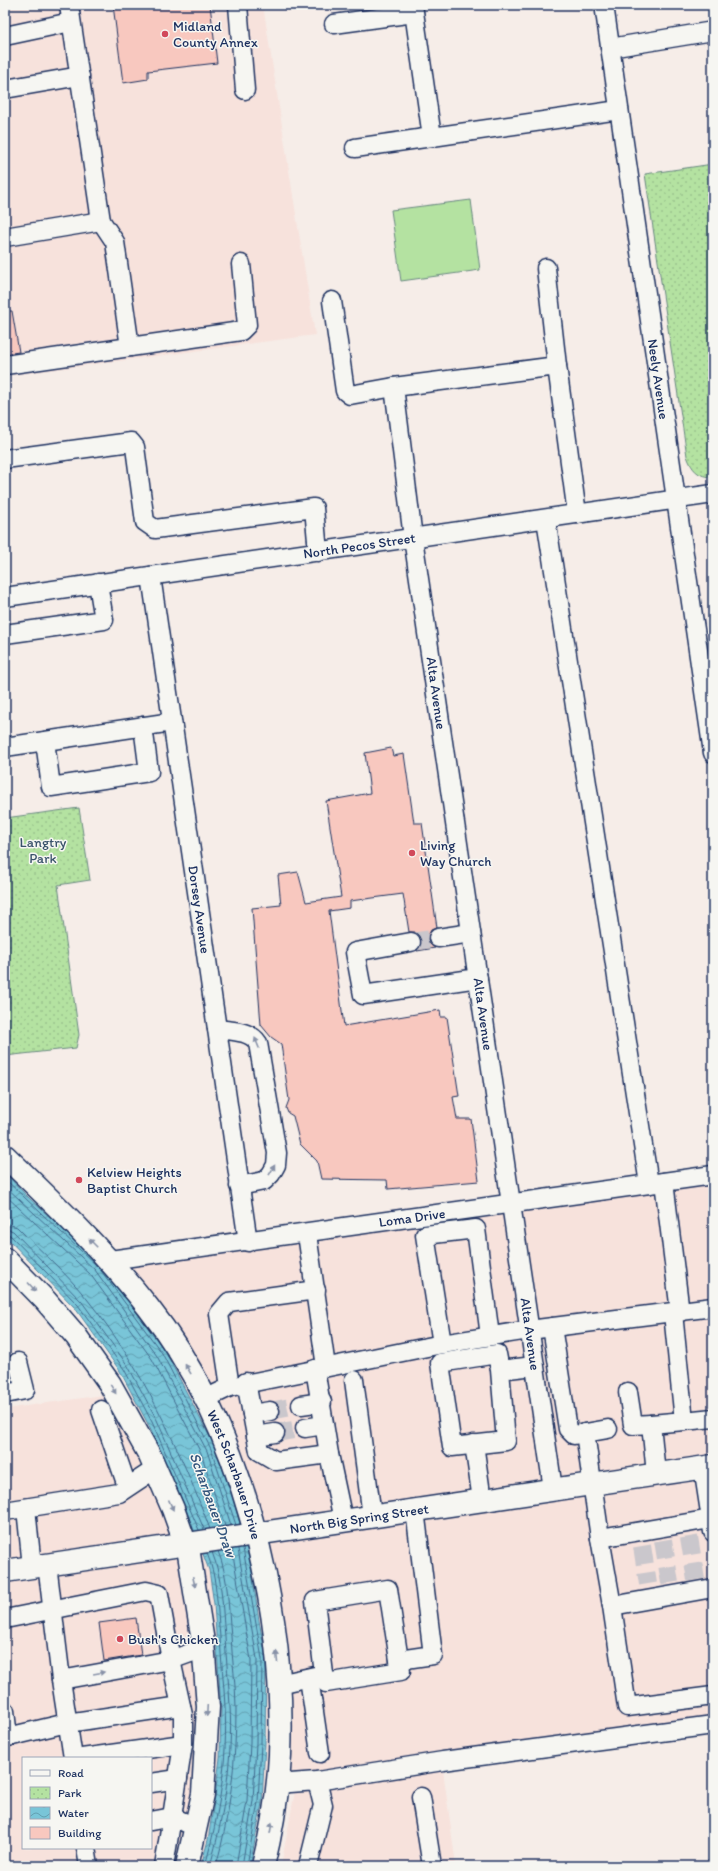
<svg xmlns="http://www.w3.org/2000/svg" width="718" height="1871" viewBox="0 0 718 1871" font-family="Itim,sans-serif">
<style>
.built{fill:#f7e2dc;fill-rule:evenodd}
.grass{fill:#b4e2a1;stroke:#688880}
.park{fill:url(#park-dots);stroke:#688880}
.water{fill:url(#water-waves);stroke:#5389a7}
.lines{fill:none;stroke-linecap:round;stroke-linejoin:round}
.shore{stroke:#416b8f;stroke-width:1}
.building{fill:#f8c8bf;stroke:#1b2f5e}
.minor-tunnel{stroke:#cac7cc;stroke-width:18;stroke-dasharray:18 9;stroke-linecap:butt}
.minor-casing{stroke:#1b2f5e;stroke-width:21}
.major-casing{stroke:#1b2f5e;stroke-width:25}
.highway-casing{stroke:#1b2f5e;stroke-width:25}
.minor{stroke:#f6f6f2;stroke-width:18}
.major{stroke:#f6f6f2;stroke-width:22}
.highway{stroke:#f6f6f2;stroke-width:22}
.oneway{fill:#8892a8}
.poi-dot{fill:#d1495b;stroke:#f6f6f2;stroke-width:1.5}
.labels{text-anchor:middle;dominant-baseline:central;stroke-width:3;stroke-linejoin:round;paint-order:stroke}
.poi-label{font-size:14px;fill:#1b2f5e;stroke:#f6f6f2;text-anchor:start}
.street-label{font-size:14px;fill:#1b2f5e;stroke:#f6f6f2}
.park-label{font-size:14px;fill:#3a536b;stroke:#f6f6f2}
.water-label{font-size:15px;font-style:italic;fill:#32547c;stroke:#f6f6f2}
</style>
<defs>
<pattern id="park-dots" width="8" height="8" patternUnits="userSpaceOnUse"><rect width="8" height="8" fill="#b4e2a1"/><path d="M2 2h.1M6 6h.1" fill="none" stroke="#9ac28d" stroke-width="1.8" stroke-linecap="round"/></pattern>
<pattern id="water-waves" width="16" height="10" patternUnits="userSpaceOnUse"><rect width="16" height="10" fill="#79c5d8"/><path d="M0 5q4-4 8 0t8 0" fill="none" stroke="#62a0b2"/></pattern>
</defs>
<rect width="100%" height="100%" fill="#f6ede8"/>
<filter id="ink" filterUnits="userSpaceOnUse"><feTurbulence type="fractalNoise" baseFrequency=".025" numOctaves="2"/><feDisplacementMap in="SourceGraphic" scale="8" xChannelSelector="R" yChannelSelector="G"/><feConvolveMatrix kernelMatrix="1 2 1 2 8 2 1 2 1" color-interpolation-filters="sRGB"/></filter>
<g filter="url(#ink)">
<path class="built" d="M5,5H263L315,335L5,376Z
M713,1175V1728L443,1770L456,1866H281L295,1791L233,1828L226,1866H5V1409L153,1388L70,1270ZM23,1758H151V1848H23Z"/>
<path class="grass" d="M471,200L480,270L401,281L391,210Z"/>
<path class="park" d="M713,164V477C698,477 692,470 687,456L645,174Z
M79,808L90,880L58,885L79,1035L76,1048L5,1056V818Z"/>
<path class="water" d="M5,1173L28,1197L101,1264L165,1351L215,1447L232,1495L250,1559L259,1621L266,1658L265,1743L262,1803L250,1866H201L208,1840L215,1796L220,1758L221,1708L214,1604L209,1570L184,1504L148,1424L120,1371L75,1308L5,1236Z"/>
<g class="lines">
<path class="shore" d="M5,1179L97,1266
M5,1186L95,1270L157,1356L207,1451L231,1525
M5,1195L90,1274L152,1359L201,1453L225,1526
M5,1223L17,1227C40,1250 67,1274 87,1299C142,1367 179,1447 210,1529
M5,1229L13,1231L82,1302L128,1366L157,1420L204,1529
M5,1234L10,1235L78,1305L124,1369L152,1422L199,1530
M99,1268L162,1353L211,1449L236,1525
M243,1548L262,1659L261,1743L258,1802L247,1866
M232,1549L251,1660L250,1743L247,1801L236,1866
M238,1549L257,1659L256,1743L253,1801L242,1866
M205,1866C219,1816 228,1759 225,1707C224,1683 221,1660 220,1637C217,1608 218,1580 207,1553
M210,1866C224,1817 233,1757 230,1706C229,1683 226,1660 225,1636C222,1608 223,1579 212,1552
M216,1866C230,1816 236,1761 236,1709C236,1685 232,1660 231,1636C228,1607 229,1578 218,1551"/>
</g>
<path class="building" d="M113,5H210L217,63L148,71V79L123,83Z
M5,311H12L19,352L5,354Z
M391,748L393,756L404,754L414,823H422L437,928L431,930L428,939L430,944L435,948L417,951L421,946V940L415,932H409L403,894L350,901V908L329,911L344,1026L440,1010L441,1017H447L459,1096L453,1097L457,1119H471L479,1181L388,1189L387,1180L321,1179L317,1161L300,1144L293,1116L288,1113L286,1108L289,1100L281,1044L271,1037L261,1025L252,908L281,905L278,875L298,872L306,902L341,897L326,801L370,793L365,753Z
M136,1618L141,1655L104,1661L99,1623Z"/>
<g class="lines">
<path class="minor-tunnel" d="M411,942L438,938
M270,1411L301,1405
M275,1433L305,1428
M689,1537L696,1580
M663,1540L670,1583
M642,1546L648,1584"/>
<defs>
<g id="minor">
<path d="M238,5L245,90"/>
<path d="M413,5L432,137L619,110"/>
<path id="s1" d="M604,5L713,753"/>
<path d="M334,24L414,13"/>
<path d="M5,36L71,22"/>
<path d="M610,48L713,31"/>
<path d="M5,89L80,76"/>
<path d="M355,148L432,137"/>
<path d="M101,221L115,242L130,347"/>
<path d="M5,237L101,221L69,5"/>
<path d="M546,268L557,366"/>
<path d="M332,301L345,391L350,395L394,387"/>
<path d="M5,365L241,331L247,325L241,264"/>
<path d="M5,459L131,442L135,447L145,522L155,529L314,508L318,552"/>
<path d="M546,519L649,1184"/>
<path id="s2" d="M151,576L248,1242"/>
<path id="s3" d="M5,597L713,494"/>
<path d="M5,634L104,620L98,583"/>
<path d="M45,741L51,787L149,772L143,726"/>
<path d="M5,747L172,722"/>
<path d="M438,938L471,933"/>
<path d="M411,942L355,952L363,995L478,978"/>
<path d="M217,1029C230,1031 250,1030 258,1043L277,1153L276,1165L271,1174L264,1181L239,1186"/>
<path d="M664,1182L680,1312"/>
<path d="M307,1234L326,1367"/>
<path id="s4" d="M110,1260L713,1175"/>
<path d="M552,1327L568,1429L574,1435L608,1429"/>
<path d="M442,1344L425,1235L476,1229L490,1336"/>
<path d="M315,1369L329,1454L343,1520"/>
<path d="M500,1370L506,1441L452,1447L440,1363L497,1354L500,1370L534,1366"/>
<path d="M354,1380L372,1516"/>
<path d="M246,1382L259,1451L276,1461L329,1454"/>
<path d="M230,1387L442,1344L529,1330L713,1307"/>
<path d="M628,1392L633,1425L651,1424"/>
<path d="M5,1394L25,1390L18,1362"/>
<path d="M205,1399L230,1387L219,1314L229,1302L316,1290"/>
<path d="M301,1405L322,1402"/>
<path d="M101,1410L127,1486"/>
<path d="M252,1414L270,1411"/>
<path d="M684,1421L713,1418"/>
<path d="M305,1428L324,1425"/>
<path d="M585,1433L600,1538L612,1606L713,1588"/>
<path d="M256,1436L275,1433"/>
<path d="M474,1444L482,1500"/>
<path d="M703,1467L713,1532"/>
<path d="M656,1474L651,1424L684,1421L673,1313"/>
<path d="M553,1489L413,538L394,387L557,366L577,514"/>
<path d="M26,1508L32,1567"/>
<path d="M5,1511L119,1493L155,1469"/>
<path d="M600,1538L711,1519"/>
<path d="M47,1564L61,1680L73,1758"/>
<path d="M612,1606L627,1707L713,1696"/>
<path d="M5,1619L146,1591L159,1594L171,1660L204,1648"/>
<path d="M324,1674L326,1683L401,1671L399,1660"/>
<path d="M309,1678L320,1753"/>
<path d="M61,1680L171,1660L183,1715V1744L172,1817L196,1827"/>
<path d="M279,1684L324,1674L315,1601L388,1589L399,1660L433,1655L415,1510"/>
<path d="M5,1711L8,1737L67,1723L181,1706"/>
<path d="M82,1758L183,1744"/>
<path d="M317,1781L443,1761L713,1725"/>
<path d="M151,1783L178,1779"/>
<path d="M277,1784L317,1781L323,1805L308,1866"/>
<path d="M421,1797L432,1866"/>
<path d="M151,1821L172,1817L164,1866"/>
<path d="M86,1848L89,1866"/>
</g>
<g id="major">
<path id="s5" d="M5,1156C55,1204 105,1252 148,1307C242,1426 286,1605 280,1755C278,1793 272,1830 263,1866"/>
<path d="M5,1259L45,1300L76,1336L110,1384L150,1456L173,1509L189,1554L203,1642L208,1707L203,1794L187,1866"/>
</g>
<g id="highway">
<path id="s6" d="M5,1571L713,1466"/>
</g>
</defs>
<use href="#minor" class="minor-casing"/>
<use href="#major" class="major-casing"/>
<use href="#highway" class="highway-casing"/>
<use href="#minor" class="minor"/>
<use href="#major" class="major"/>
<use href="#highway" class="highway"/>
</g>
<defs><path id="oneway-solid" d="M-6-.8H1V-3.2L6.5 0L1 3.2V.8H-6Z"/></defs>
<g class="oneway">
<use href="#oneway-solid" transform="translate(257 1043) rotate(-112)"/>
<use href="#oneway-solid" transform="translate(272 1170) rotate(-60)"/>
<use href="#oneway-solid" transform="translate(93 1243) rotate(-135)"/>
<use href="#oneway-solid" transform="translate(32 1287) rotate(48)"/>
<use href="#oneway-solid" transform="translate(188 1369) rotate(-121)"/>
<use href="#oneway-solid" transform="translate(113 1389) rotate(58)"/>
<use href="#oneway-solid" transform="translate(171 1505) rotate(66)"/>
<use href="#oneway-solid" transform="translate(194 1582) rotate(77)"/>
<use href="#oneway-solid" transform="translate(277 1657) rotate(-95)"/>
<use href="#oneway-solid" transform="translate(99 1673) rotate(-10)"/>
<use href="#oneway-solid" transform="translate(207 1711) rotate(93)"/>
<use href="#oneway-solid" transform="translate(271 1828) rotate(-80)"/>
</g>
</g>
<g class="poi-dot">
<circle cx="165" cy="34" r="4"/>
<circle cx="412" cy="853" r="4"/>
<circle cx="79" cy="1180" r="4"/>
<circle cx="120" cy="1639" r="4"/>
</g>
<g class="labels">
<g class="poi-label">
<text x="173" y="26">Midland<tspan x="173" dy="16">County Annex</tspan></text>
<text x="420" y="845">Living<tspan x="420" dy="16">Way Church</tspan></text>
<text x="87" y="1172">Kelview Heights<tspan x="87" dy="16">Baptist Church</tspan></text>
<text x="128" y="1639">Bush's Chicken</text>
</g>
<g class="street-label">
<text stroke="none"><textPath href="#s1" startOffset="378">Neely Avenue</textPath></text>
<text stroke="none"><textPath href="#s3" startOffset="358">North Pecos Street</textPath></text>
<text transform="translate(436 693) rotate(82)">Alta Avenue</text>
<text stroke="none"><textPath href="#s2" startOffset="337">Dorsey Avenue</textPath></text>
<text transform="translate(483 1014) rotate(82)">Alta Avenue</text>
<text stroke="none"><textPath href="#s4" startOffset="305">Loma Drive</textPath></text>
<text transform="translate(530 1334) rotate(82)">Alta Avenue</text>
<text stroke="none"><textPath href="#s5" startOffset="398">West Scharbauer Drive</textPath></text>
<text stroke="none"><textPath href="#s6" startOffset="358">North Big Spring Street</textPath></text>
</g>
<g class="park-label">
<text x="43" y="842">Langtry<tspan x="43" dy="16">Park</tspan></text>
</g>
<g class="water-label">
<text transform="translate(213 1505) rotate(70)">Scharbauer Draw</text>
</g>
</g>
<rect width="718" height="1871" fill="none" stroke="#f6f6f2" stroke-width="20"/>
<rect x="10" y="10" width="698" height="1851" fill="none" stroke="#1b2f5e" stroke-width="1.5" filter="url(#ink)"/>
<rect x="22" y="1757" width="130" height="92" fill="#f6f6f2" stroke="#9ea6b7"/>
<rect x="30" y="1770" width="20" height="6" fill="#f6f6f2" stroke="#9ea6b7"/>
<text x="58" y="1777" font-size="12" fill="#1b2f5e">Road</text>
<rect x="30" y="1787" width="20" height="12" fill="url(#park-dots)" stroke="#9ea6b7"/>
<text x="58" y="1797" font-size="12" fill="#1b2f5e">Park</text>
<rect x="30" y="1807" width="20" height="12" fill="url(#water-waves)" stroke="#9ea6b7"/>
<text x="58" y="1817" font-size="12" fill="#1b2f5e">Water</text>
<rect x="30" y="1827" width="20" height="12" fill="#f8c8bf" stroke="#9ea6b7"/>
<text x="58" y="1837" font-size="12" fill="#1b2f5e">Building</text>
</svg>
